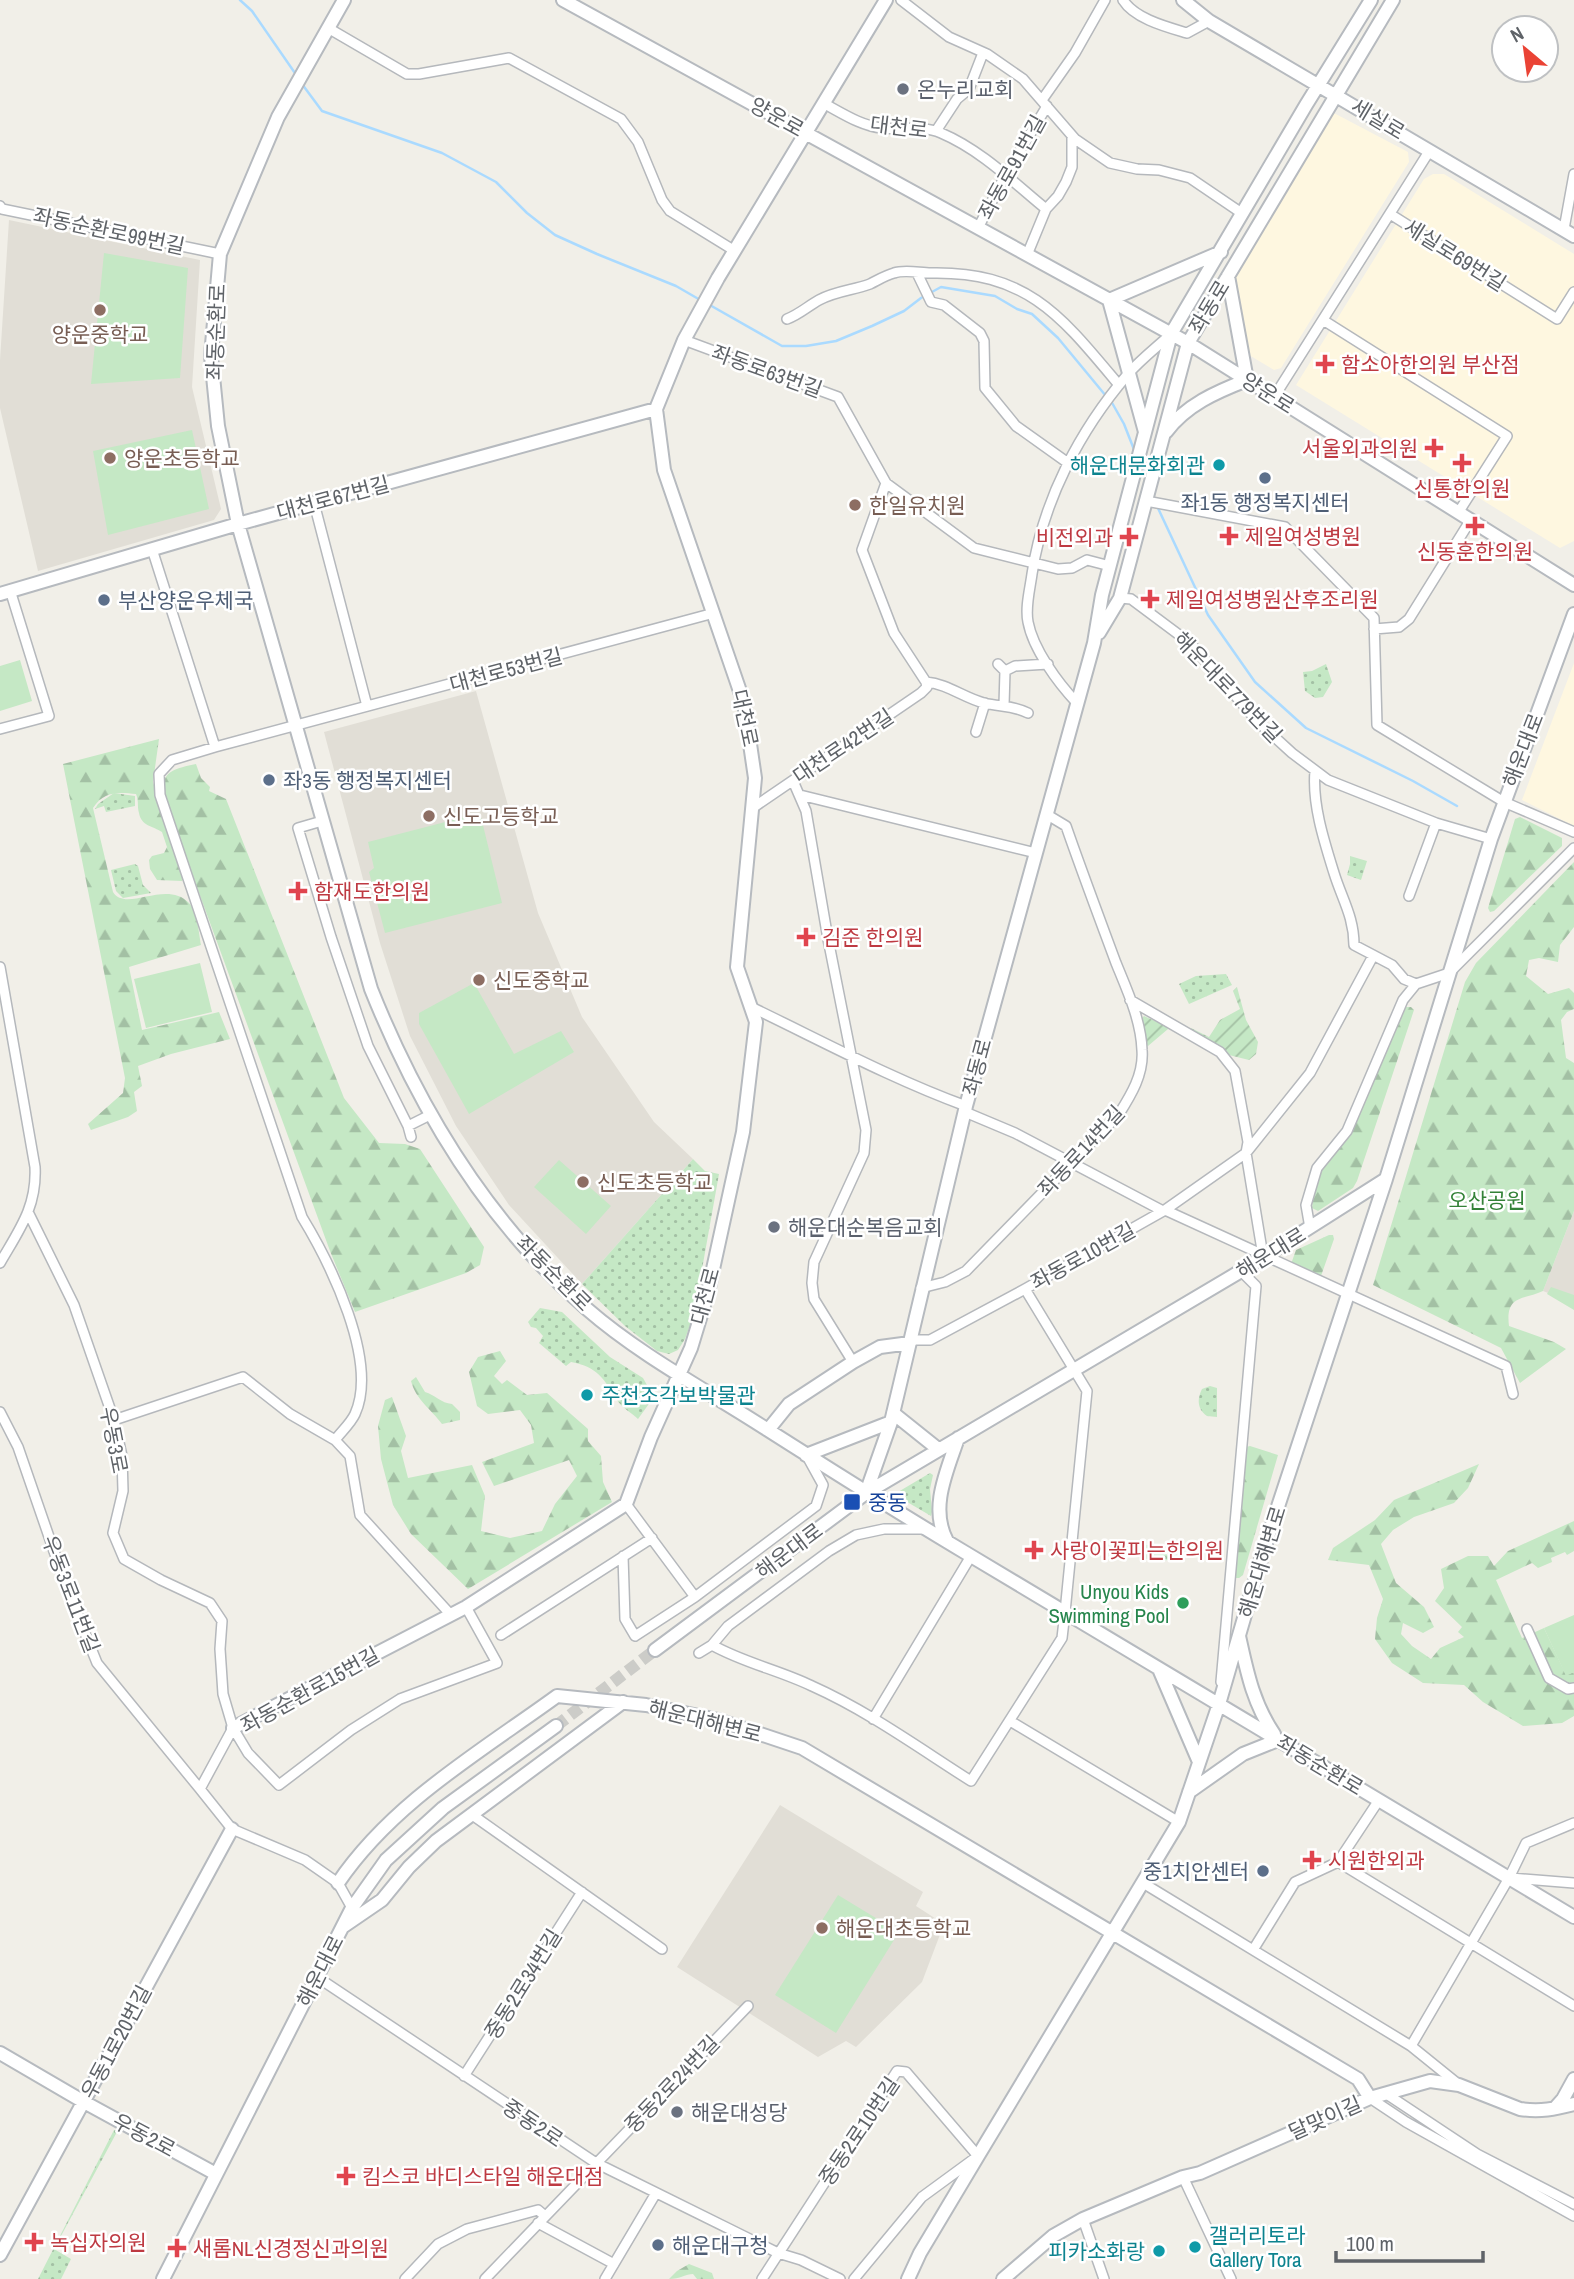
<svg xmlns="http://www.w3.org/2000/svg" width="1574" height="2279" viewBox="0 0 1574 2279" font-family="'Archivo Narrow','Noto Sans KR',sans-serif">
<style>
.commercial{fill:#fef7e0}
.education{fill:#e1ded6}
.grass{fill:url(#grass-dots)}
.forest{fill:url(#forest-firs)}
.garden{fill:url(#garden-furrows)}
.pitch{fill:#c5e8c5}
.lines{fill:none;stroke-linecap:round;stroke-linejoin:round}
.stream{stroke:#aadaff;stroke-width:2.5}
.secondary-tunnel{stroke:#ccccc8;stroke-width:12;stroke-dasharray:12 6;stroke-linecap:butt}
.street-casing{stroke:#b5b8bc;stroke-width:12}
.secondary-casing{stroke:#b6babf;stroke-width:16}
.street{stroke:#fff;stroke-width:9}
.secondary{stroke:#fff;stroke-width:12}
.worship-dot{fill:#6b7280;stroke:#fff;stroke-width:2.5}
.education-dot{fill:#8d6e63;stroke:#fff;stroke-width:2.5}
.health-dot{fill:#e0444e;stroke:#fff;stroke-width:2.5}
.culture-dot{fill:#0f9aa8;stroke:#fff;stroke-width:2.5}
.service-dot{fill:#5c6f8a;stroke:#fff;stroke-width:2.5}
.transit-dot{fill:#1a4fb4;stroke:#fff;stroke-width:2.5}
.leisure-dot{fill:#2e9e5b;stroke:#fff;stroke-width:2.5}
.labels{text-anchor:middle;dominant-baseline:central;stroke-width:5;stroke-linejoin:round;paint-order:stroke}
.worship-label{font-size:21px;fill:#5b616d;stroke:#fff;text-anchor:start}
.street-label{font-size:21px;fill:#5f6368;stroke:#fff}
.education-label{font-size:21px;fill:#785e54;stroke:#fff;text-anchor:start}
.health-label{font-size:21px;fill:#be3a42;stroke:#fff;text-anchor:start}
.culture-label{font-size:21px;fill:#0d838f;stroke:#fff;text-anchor:end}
.service-label{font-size:21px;fill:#4e5e75;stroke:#fff;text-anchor:start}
.park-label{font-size:21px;fill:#348238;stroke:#fff}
.transit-label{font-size:21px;fill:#164399;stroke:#fff;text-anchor:start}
.leisure-label{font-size:21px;fill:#27864d;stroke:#fff;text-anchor:end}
</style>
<defs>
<pattern id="grass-dots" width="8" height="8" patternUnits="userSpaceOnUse" patternTransform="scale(1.75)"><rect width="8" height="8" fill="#c5e8c5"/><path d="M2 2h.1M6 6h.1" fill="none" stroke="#a3c0a4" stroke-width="1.8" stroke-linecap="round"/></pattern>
<pattern id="forest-firs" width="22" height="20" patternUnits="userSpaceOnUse" patternTransform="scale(1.75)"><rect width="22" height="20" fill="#c5e8c5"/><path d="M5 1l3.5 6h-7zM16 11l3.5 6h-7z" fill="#a3c0a4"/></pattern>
<pattern id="garden-furrows" width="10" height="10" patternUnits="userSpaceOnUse" patternTransform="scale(1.75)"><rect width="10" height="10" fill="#c5e8c5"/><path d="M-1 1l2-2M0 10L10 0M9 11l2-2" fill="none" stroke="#a3c0a4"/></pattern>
</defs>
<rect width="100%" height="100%" fill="#f1efe8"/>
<path class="commercial" d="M1332,112L1408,152L1409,162L1281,368L1274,370L1249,355L1231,275Z
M1433,174H1444L1574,254V541L1560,548L1296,385L1424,179Z
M1574,663V826L1522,800Z"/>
<path class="education" d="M9,220L200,260L192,387L221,509L214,520L38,571L0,408V360Z
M476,691L538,913L582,1017L654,1122L693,1159L582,1284L509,1205L456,1126L410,1036L380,943L324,732Z
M1574,1211V1303L1543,1291Z
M780,1805L923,1892L916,1906L944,1924L922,1982L856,2047L846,2041L818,2057L677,1967Z"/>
<path class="grass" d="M1326,664L1332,682L1323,697L1315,698L1305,691L1303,672L1312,671Z
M114,793L135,796V806L106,812L104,806L95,809L98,804Z
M1350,856L1367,861L1361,880L1347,875L1350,864Z
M135,864L138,866L143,885L151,893L123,898L116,891L111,870Z
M1226,974L1232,985L1189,1004L1179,984L1196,976Z
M693,1159L705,1171L719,1174L694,1314L685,1339L678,1350L669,1354L657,1351L625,1326L582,1284Z
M540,1308L562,1312L610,1357L643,1378L652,1394L651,1401L638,1419C632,1413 621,1407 617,1400C604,1379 598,1367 571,1362L566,1366L539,1343L543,1336L536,1328L531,1327L528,1322Z
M1210,1386L1217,1388V1417L1207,1416C1197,1409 1197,1399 1202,1389Z
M930,1473L933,1475L930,1489L932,1512L931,1516L897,1496L898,1492Z
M1141,1544C1155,1546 1162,1549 1171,1559L1159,1562L1136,1556L1132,1548Z
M114,2130H118L54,2249L71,2259L61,2279H38Z"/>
<path class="forest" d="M159,739L153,782L184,878L182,881L157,880L150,869L149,860L152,856L164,853L167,847L162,832C153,826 141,826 139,813C137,806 139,801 136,794C118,792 104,791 93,808L113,892C126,913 166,879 189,903C197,912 199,933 201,945L129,967L142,1030L219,1012L230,1039L171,1054L138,1066L142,1086L134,1092L137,1111L128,1117L91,1130L88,1124L123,1093L125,1078L63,764Z
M196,764L201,778L210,787L209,791L226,799L344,1098L379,1143L405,1144L420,1149L484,1247L480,1265L466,1273L355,1312L330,1251L164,797C160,771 173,769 196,764Z
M1520,817L1562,838V846L1494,911L1490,912L1488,908L1515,819Z
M1574,862V927L1560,945L1558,962L1539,958L1529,960L1526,976L1548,994L1569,988L1574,993V1009L1567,1012L1561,1020L1566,1058L1574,1063V1211L1543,1291C1524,1300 1505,1294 1509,1326L1554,1342L1566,1349L1520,1383L1501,1348L1373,1285L1465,982L1476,963Z
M1406,1007H1411L1414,1010L1357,1181L1353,1188L1318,1211L1312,1208L1313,1198L1321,1170L1351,1134Z
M1329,1235H1333L1334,1239L1321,1276L1317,1277L1291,1264L1296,1250Z
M1551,1287L1574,1295V1310L1547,1294Z
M500,1351L506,1361L494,1376L502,1384L507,1380L527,1395L547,1393L588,1429V1441L601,1456L603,1482L612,1502L468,1589L411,1534L393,1505L381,1459L378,1426L385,1400L392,1397L406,1436L401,1451L408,1478L472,1465L485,1496L481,1531L510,1538L542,1531L555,1504L577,1476L569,1460L494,1486L482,1462L534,1443L531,1425L520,1410L488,1414L477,1406L469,1372L478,1357Z
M416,1377L425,1392C435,1395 441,1403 452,1404L460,1412V1420L442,1424C431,1409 416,1400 411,1381Z
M1250,1446L1278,1455L1243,1575L1239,1578H1236L1234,1573L1246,1447Z
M1479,1464L1468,1488L1454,1503L1414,1517L1393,1530L1381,1544L1396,1583L1424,1607L1434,1627L1423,1633L1403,1623L1401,1634L1412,1646L1431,1659L1440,1648L1464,1637L1458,1632L1462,1627L1435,1601L1444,1588L1441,1569L1468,1556H1488L1494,1566L1508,1551L1574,1521V1551L1567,1555L1565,1552L1551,1558L1552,1562L1538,1568L1532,1563L1496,1580L1522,1638L1544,1628L1566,1675L1574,1672V1716L1562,1723L1523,1726L1483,1702L1464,1685L1423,1683L1392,1663L1375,1639L1377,1618L1383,1599L1369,1565L1328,1560L1333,1548L1375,1520L1394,1500Z
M689,2264L712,2273L714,2279H697L693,2274C686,2274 680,2279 669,2279L677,2271Z"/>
<path class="garden" d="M1237,987L1246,1020L1258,1042L1256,1054L1249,1060L1225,1054L1190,1031L1191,1028L1209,1037L1220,1020L1240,1009L1233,991Z
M1144,1016L1166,1026L1168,1029L1148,1046L1146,1044L1142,1018Z"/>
<path class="pitch" d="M104,253L188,268L180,378L91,384Z
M192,430L209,509L108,535L93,451Z
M20,660L32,701L0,711V666Z
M480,813L502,903L385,933L369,872L374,868L368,842Z
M200,963L212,1012L146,1028L134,979Z
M474,983L514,1054L561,1031L574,1052L469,1114L419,1024V1013Z
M559,1160L611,1206L586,1234L534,1187Z
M1574,1615V1672L1566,1676L1544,1628Z
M838,1895L899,1932L836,2033L775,1995Z"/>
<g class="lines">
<path class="stream" d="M240,0L252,11L297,76
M302,84L322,111L442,153L496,182L527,213L555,235L597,254L676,286L702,301
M708,304L782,346H806L836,341L872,326L904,311L921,298L941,287L995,296L1017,309L1032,314L1058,338L1106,396
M1111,401L1124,424L1135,452
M1142,467L1147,481
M1157,506L1208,615L1255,682L1306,728L1413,781L1457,806"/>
<path class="secondary-tunnel" d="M556,1726L655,1650"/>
<defs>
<path id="street" d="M901,0L949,37L987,54L1023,79L1075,139L1110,163L1137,169L1159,170L1190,178L1243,214
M1123,0C1135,19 1167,27 1187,33L1209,21
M328,28L407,74H419L509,58L621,119L638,142L662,200L670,211L735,251
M1042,100L1075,53L1105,0
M823,103C842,113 861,126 882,128C902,130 923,125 941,133C981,150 1013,182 1046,209
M936,131L957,99L969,89L983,53
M0,206L2,209L220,254
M1390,214L1557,319L1574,292
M978,228L1005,176L1047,106
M1564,229L1574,174
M1027,255L1046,209L1058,196L1066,182L1072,167V136
M917,273L931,302L944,305L980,333L984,341L985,388L1016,426L1068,463
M787,319C800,314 808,306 819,300C835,291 854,290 870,284C878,280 886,275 894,273C905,269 920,273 931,273C1028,271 1062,317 1119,385
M1323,320L1507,436L1458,513
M684,340L838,397L886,483L974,548L1058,569L1072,568L1087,560L1110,566
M1274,397L1430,150
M1146,501L1285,527L1374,618L1377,725L1504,802L1574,832
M314,503L367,706
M152,549L215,747
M1120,598L1131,599L1190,643L1258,722L1292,753L1328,780L1436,823L1491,839
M1374,629L1399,627L1409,619L1470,521
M998,664L1005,671L1015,666L1048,664
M926,682C948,684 964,698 984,703C1001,707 1012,705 1028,713
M1077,703C1058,683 1033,649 1028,622C1025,607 1030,589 1032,574C1043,500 1080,430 1128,374C1141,359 1157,347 1171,334
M1004,705L1005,671
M0,729L49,716L10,590
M976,732L985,703
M1315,771C1312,804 1324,841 1334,873C1342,899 1354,917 1354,945L1392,965L1404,979L1416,984L1449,973L1574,848
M793,781L806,811L828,939L866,1130L864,1153L814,1262L812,1283L814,1299L853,1362
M800,795L1036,853
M754,807L921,693L927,687L926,682L894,633L862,550L886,483
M322,821L298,828L331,937L368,1046L408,1126
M1409,896L1436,823
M0,967L35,1167C37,1207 19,1230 0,1263
M1130,1000L1220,1052L1235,1071L1248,1142L1246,1153L1263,1256
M751,1007C822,1041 892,1079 966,1106
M965,1112L1015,1133L1163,1211
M411,1137L408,1126L430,1115
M1165,1210L1506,1366L1513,1394
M29,1214L74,1305L114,1420L122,1456L123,1491L113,1533L124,1559L161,1580L210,1603L222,1621L220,1649L223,1694L233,1728L248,1753L279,1785L351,1730L400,1699L497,1663L466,1607
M1310,1228L1306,1205L1317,1168L1347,1131L1403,1000L1416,984
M921,1288L945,1282L966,1271L1119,1114C1131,1095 1144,1074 1142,1050C1141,1020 1127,990 1116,963C1099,917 1082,872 1066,826L1046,814
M910,1340H930L1025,1289L1165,1210L1246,1153L1310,1073L1373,956
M0,1412L18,1447L66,1586L97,1663L200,1789
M114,1420L243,1377L290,1414L335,1440L350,1456L360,1515L451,1615
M335,1440C341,1432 351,1423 355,1414C379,1361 330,1263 302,1217L160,795L159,774L172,760L215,747L714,613
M626,1504L695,1597L816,1506L823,1485L807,1456
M926,1529H884L856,1535L829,1551L728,1626L712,1645C744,1663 779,1670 812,1686C868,1711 919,1748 971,1781L1062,1638L1065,1612L1087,1391L1025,1289
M623,1556L625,1619L635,1636L695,1597
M1527,1629L1549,1678L1568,1689L1574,1688
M501,1635L652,1538
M699,1653L712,1645
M1221,1682L1256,1286L1241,1271
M873,1719L971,1556
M1010,1721L1179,1822
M233,1728L200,1789L232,1829L305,1860L338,1883L352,1908
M471,1814L662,1949
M1338,1862L1574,2006
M1511,1878L1574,1883
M1143,1883L1411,2046L1458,2084
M1253,1950L1295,1882L1338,1862L1379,1800
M317,1977L596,2163L778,2253L801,2260L840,2279
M1411,2046L1509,1878L1526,1843L1574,1823
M464,2076L582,1892
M1385,2093L1477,2154L1574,2204
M1370,2098L1406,2122L1574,2216
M1183,2177L1231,2279
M1083,2219L1104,2279
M538,2223L614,2264
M405,2279L438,2244L467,2229L538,2210L545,2216
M485,2279L748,2006
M605,2279L656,2193
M762,2279L897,2071L906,2072L978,2156L922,2197L854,2279"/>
<path id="secondary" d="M344,0L278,117L220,254L211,356L218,426L238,524L371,989C419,1109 488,1223 587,1309C641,1356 708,1391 768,1430C834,1472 899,1513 966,1553C1169,1674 1372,1795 1574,1917
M563,0L1188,343L1574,585
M1183,0L1209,21L1574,236
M1145,432L1109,300L1221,252
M1166,432C1186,405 1216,392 1247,380L1228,276
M0,594L238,524L656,409
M1099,633L1120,598L1188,343L1393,0
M893,1413L938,1449
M768,1430L789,1404L853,1362L880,1347L910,1343
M806,1455L891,1422
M866,1493L891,1422L966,1106L1094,643L1102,595L1171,334L1306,105L1371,0
M947,1541C929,1508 947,1471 958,1438
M1239,1636C1247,1672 1253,1703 1274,1734
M655,1650L866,1493L1241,1271L1386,1179L1491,839L1574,614
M1159,1669L1199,1762
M233,1728L466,1607L626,1504L651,1437L691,1348L708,1292L743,1132L756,1022L737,967L755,778L744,703L664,470L656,409L684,340L718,278L886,0
M1189,1792L1243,1754L1278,1740
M338,1883C392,1803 480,1752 557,1696L646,1705L718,1720L802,1748L1358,2079L1370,2098
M344,1926L382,1900L409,1867L436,1841L623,1702
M0,2053L84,2102L216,2174
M1555,2108L1563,2099L1574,2079
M0,2255L232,1829
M163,2279L352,1908L386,1860L443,1808L556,1726
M908,2279L920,2253L978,2156L1179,1822L1219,1704L1265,1546L1386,1179
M1003,2279L1053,2236L1083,2219L1183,2177L1200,2173L1370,2098L1430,2081L1459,2085L1520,2109C1540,2112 1555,2109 1574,2104"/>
</defs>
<use href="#street" class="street-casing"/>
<use href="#secondary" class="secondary-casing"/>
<use href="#street" class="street"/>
<use href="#secondary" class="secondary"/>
</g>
<g class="worship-dot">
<circle cx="903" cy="89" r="7"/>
<circle cx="774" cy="1227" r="7"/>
<circle cx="677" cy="2112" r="7"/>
</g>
<g class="education-dot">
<circle cx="100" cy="310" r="7"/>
<circle cx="110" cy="458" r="7"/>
<circle cx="855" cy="505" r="7"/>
<circle cx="429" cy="816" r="7"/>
<circle cx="479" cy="980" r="7"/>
<circle cx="583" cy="1182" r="7"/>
<circle cx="822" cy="1928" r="7"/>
</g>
<g class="health-dot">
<path d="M1321.5 353.5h7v7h7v7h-7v7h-7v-7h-7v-7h7z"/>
<path d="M1430.5 437.5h7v7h7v7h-7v7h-7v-7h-7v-7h7z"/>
<path d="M1458.5 452.5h7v7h7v7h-7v7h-7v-7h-7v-7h7z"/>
<path d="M1471.5 515.5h7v7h7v7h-7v7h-7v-7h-7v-7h7z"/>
<path d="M1225.5 525.5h7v7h7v7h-7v7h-7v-7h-7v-7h7z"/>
<path d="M1125.5 526.5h7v7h7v7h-7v7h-7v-7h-7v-7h7z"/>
<path d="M1146.5 588.5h7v7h7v7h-7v7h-7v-7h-7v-7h7z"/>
<path d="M294.5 880.5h7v7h7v7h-7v7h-7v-7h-7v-7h7z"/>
<path d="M802.5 926.5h7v7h7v7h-7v7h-7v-7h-7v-7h7z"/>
<path d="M1030.5 1539.5h7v7h7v7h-7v7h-7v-7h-7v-7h7z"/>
<path d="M1308.5 1849.5h7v7h7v7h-7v7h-7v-7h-7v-7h7z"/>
<path d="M342.5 2165.5h7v7h7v7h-7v7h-7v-7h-7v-7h7z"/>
<path d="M30.5 2231.5h7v7h7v7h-7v7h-7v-7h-7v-7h7z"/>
<path d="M173.5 2237.5h7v7h7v7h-7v7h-7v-7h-7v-7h7z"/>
</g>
<g class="culture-dot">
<circle cx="1219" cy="465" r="7"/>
<circle cx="587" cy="1395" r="7"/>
<circle cx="1195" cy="2247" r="7"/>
<circle cx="1159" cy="2251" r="7"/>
</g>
<g class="service-dot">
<circle cx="1265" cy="478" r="7"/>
<circle cx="104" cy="600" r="7"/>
<circle cx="269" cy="780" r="7"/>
<circle cx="1263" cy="1871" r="7"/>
<circle cx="658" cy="2245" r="7"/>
</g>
<rect class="transit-dot" x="843" y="1493" width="18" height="18" rx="3.5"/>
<circle class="leisure-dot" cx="1183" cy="1603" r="7"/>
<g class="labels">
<g class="worship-label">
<text x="917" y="89">온누리교회</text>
<text x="788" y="1227">해운대순복음교회</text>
<text x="691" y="2112">해운대성당</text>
</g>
<g class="street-label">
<text transform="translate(777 117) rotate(29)">양운로</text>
<text transform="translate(1378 119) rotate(31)">세실로</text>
<text transform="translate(899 127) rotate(7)">대천로</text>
<text transform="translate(1012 167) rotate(-61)">좌동로91번길</text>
<text transform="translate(109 231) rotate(12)">좌동순환로99번길</text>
<text transform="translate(1455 255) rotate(32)">세실로69번길</text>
<text transform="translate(1209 307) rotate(-59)">좌동로</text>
<text transform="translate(216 332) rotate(-88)">좌동순환로</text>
<text transform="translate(767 371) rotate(20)">좌동로63번길</text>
<text transform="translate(1268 393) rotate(32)">양운로</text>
<text transform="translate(333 498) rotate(-15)">대천로67번길</text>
<text transform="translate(506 670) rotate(-15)">대천로53번길</text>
<text transform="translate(1228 687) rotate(46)">해운대로779번길</text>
<text transform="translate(745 718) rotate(78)">대천로</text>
<text transform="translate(843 746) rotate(-34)">대천로42번길</text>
<text transform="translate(1523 750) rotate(-69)">해운대로</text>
<text transform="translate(977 1067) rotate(-75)">좌동로</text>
<text transform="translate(1081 1151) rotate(-47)">좌동로14번길</text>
<text transform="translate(1271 1253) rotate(-32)">해운대로</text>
<text transform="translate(1083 1256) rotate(-29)">좌동로10번길</text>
<text transform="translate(554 1273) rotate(45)">좌동순환로</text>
<text transform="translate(705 1296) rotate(-75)">대천로</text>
<text transform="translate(114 1440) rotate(79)">우동3로</text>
<text transform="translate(789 1551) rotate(-37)">해운대로</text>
<text transform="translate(1262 1562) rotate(-73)">해운대해변로</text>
<text transform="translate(71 1594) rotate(69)">우동3로11번길</text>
<text transform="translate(310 1690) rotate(-29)">좌동순환로15번길</text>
<text transform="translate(705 1721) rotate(14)">해운대해변로</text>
<text transform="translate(1320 1765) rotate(31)">좌동순환로</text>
<text transform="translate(320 1971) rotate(-63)">해운대로</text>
<text transform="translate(523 1984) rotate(-58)">중동2로34번길</text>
<text transform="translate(116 2042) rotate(-62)">우동1로20번길</text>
<text transform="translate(672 2084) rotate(-46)">중동2로24번길</text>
<text transform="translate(1325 2118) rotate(-24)">달맞이길</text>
<text transform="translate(533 2123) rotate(34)">중동2로</text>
<text transform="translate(859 2131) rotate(-56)">중동2로10번길</text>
<text transform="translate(144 2135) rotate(28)">우동2로</text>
</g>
<g class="education-label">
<text x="100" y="334" text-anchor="middle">양운중학교</text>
<text x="124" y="458">양운초등학교</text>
<text x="869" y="505">한일유치원</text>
<text x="443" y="816">신도고등학교</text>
<text x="493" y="980">신도중학교</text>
<text x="597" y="1182">신도초등학교</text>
<text x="836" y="1928">해운대초등학교</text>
</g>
<g class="health-label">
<text x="1341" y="364">함소아한의원 부산점</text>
<text x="1418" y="448" text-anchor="end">서울외과의원</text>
<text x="1462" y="488" text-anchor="middle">신통한의원</text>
<text x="1245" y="536">제일여성병원</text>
<text x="1113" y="537" text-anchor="end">비전외과</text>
<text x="1475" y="551" text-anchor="middle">신동훈한의원</text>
<text x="1166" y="599">제일여성병원산후조리원</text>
<text x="314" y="891">함재도한의원</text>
<text x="822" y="937">김준 한의원</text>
<text x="1050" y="1550">사랑이꽃피는한의원</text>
<text x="1328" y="1860">시원한외과</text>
<text x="362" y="2176">킴스코 바디스타일 해운대점</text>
<text x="50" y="2242">녹십자의원</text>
<text x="193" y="2248">새롬NL신경정신과의원</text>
</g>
<g class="culture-label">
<text x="1205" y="465">해운대문화회관</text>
<text x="601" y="1395" text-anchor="start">주천조각보박물관</text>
<text x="1209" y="2235" text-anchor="start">갤러리토라<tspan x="1209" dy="24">Gallery Tora</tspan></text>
<text x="1145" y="2251">피카소화랑</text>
</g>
<g class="service-label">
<text x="1265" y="502" text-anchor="middle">좌1동 행정복지센터</text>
<text x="118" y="600">부산양운우체국</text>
<text x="283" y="780">좌3동 행정복지센터</text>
<text x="1249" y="1871" text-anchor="end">중1치안센터</text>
<text x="672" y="2245">해운대구청</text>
</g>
<g class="park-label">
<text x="1487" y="1200">오산공원</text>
</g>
<g class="transit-label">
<text x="868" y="1502">중동</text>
</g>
<g class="leisure-label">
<text x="1169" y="1591">Unyou Kids<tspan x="1169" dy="24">Swimming Pool</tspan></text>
</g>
</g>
<g transform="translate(1525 49) rotate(331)"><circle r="33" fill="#ffffff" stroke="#bfc1c3" stroke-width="2"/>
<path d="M0-5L12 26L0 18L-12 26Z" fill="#ea4335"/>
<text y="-10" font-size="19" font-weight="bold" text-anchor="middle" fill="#5f6368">N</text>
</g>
<path d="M1336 2251v10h147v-10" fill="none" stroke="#5f6368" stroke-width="3.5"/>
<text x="1346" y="2251" font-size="21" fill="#5f6368" stroke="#ffffff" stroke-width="5" paint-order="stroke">100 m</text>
</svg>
